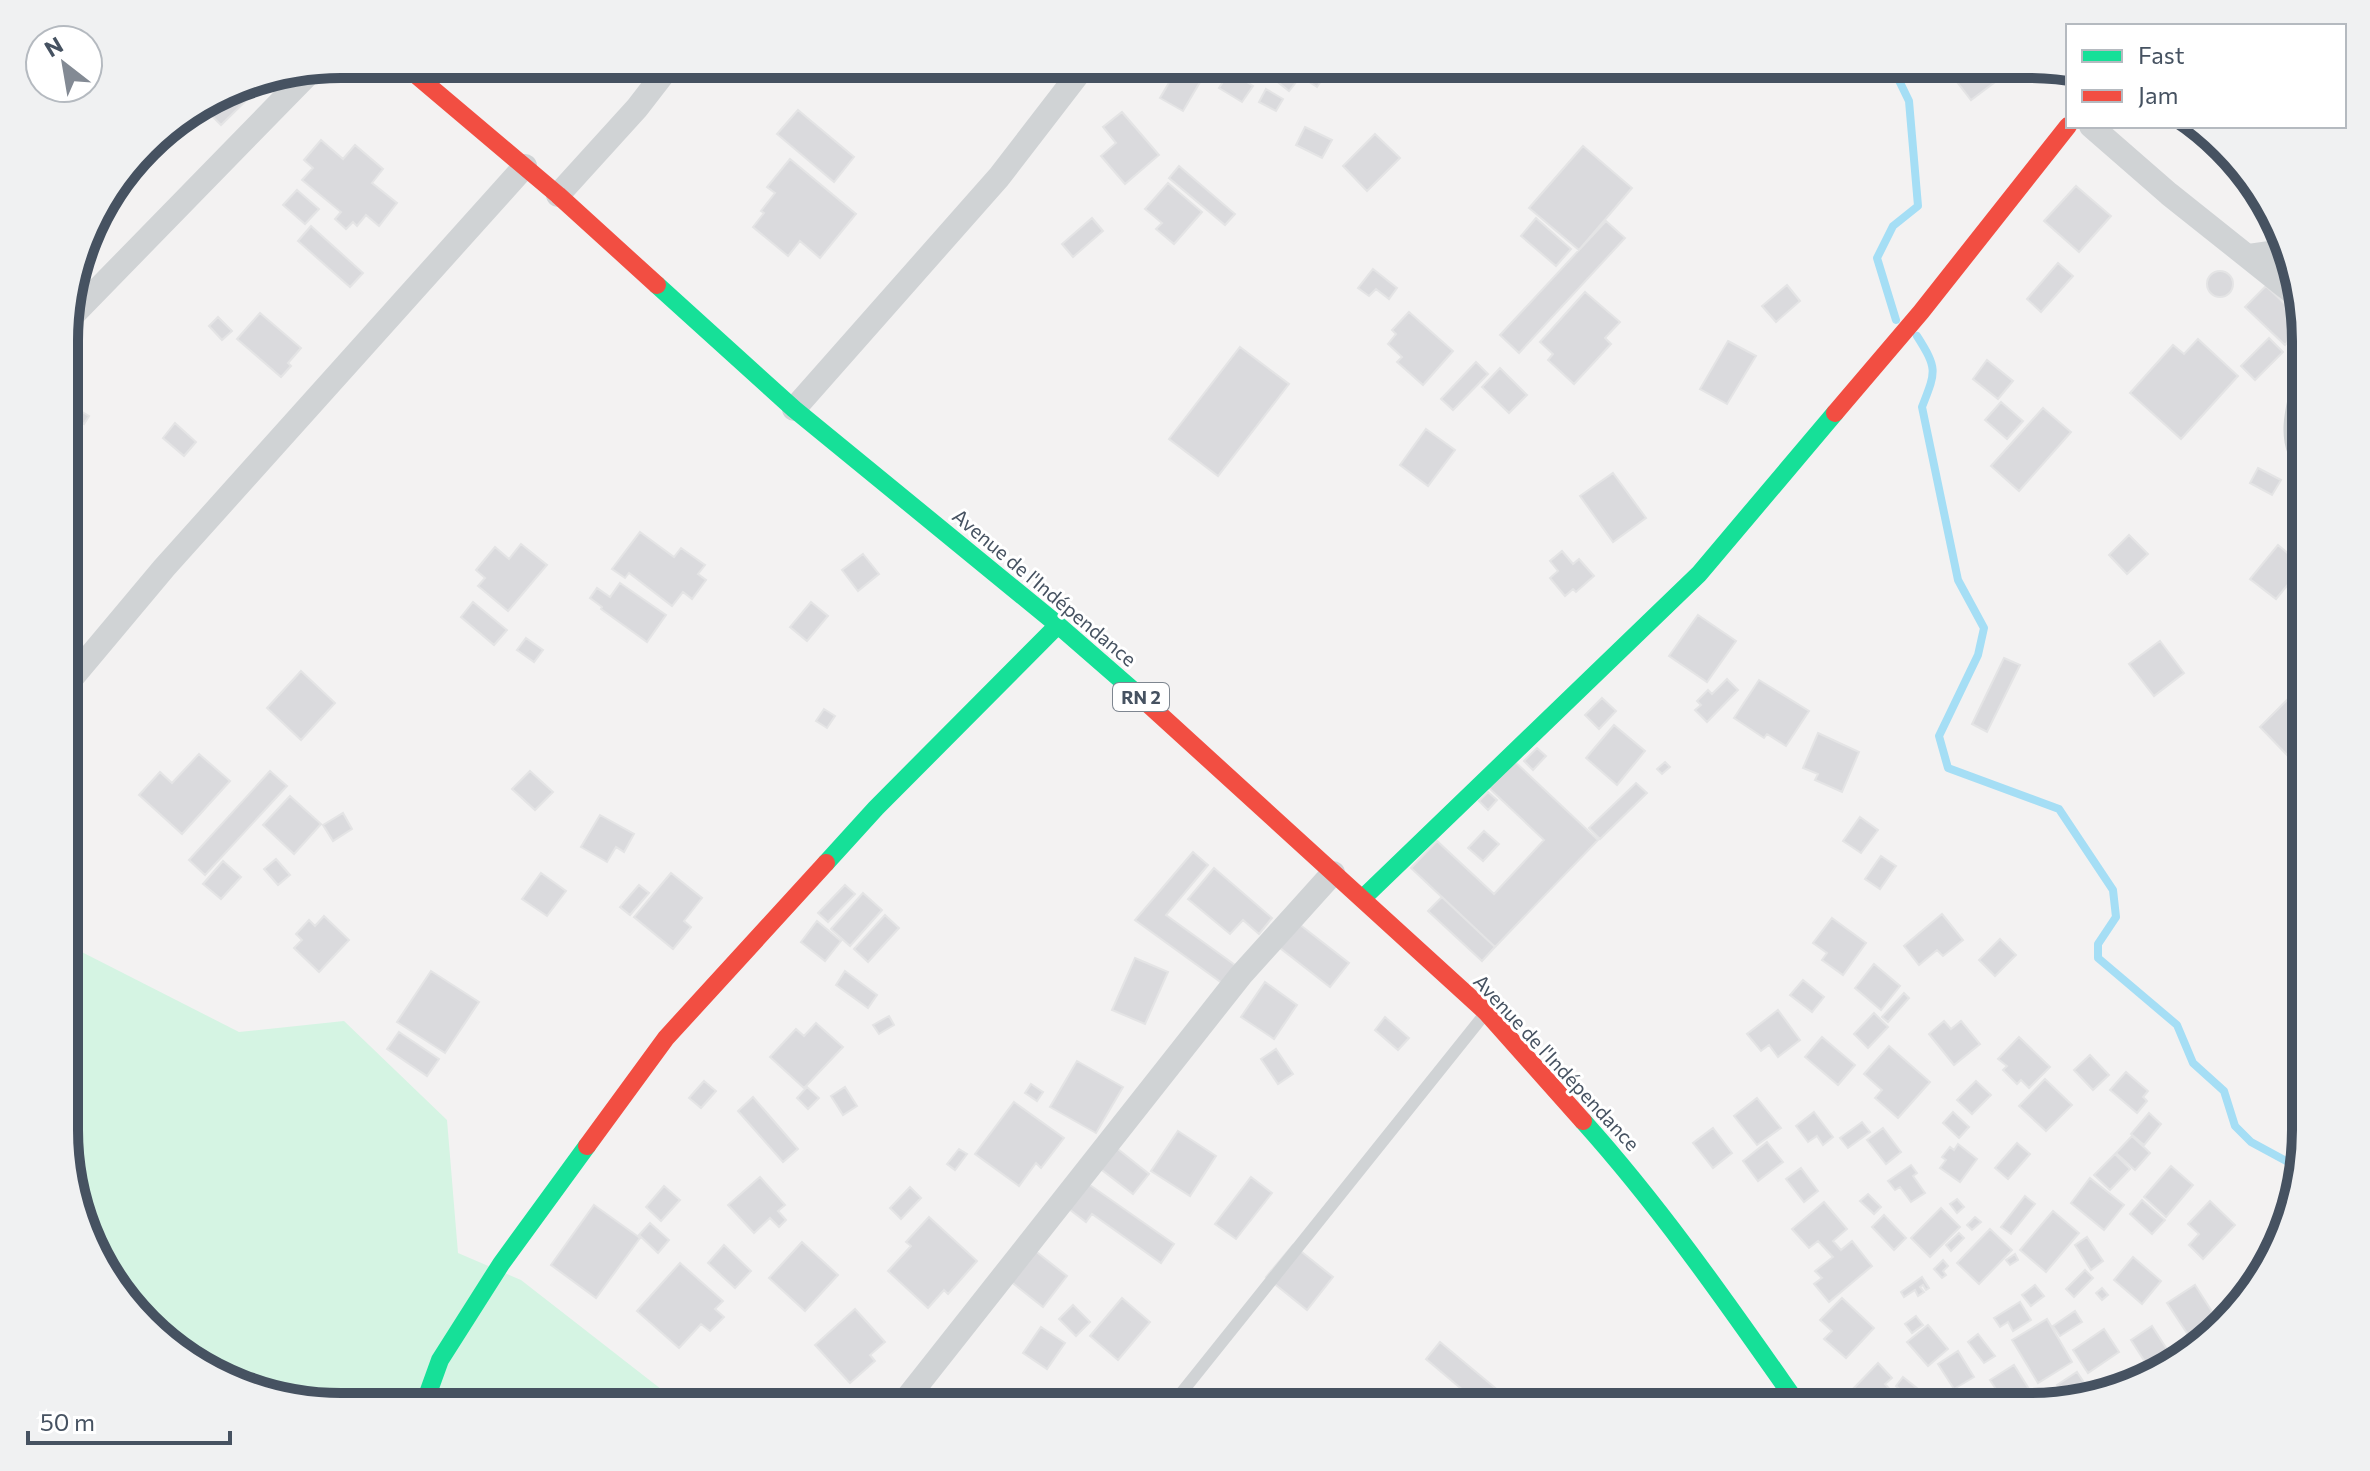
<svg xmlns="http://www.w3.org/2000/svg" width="2370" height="1471" viewBox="0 0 2370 1471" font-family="Commissioner,sans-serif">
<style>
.green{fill:#d5f4e3}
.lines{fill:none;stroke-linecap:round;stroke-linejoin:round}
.stream{stroke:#a5def5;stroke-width:8}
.building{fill:#dadadd;stroke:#e4e4e5;stroke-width:2}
.lane{stroke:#d0d3d5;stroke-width:12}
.street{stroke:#d0d3d5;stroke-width:24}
.fast{stroke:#16e098;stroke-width:18}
.jam{stroke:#f24e42;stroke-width:18}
.labels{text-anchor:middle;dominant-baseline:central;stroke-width:6;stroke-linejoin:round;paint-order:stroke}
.shield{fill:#fff;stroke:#7e8690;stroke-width:2}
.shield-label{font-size:18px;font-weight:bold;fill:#465261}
.street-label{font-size:20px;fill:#465261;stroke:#fff}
.rim{fill:none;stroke:#465261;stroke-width:10}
</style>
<rect width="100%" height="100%" fill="#f3f2f2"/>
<path class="green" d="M66,944L239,1032L344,1021L447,1120L458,1253L521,1280L684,1407H341L269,1397L187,1361L110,1284L66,1166Z"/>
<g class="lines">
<path class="stream" d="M1891,64L1909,101L1918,206L1893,226L1877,258L1896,320
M1917,336C1938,369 1936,371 1922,407L1958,580L1984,628L1978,655L1939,736L1948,768L2059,809L2113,890L2116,917L2098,944V958L2177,1025L2193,1063L2224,1091L2235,1126L2251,1142L2299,1168"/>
</g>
<path class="building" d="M1180,64L1203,77L1183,111L1160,98Z
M1252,64H1283L1271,80Z
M1308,64L1332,65L1317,87L1300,76Z
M1946,64H2019L1971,100L1944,65Z
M1282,69L1297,81L1289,91L1274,79Z
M1230,71L1253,86L1242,102L1219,88Z
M264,79L266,81L221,125L202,106L235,85Z
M1266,89L1283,99L1276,111L1259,102Z
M798,110L854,157L834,182L777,134Z
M1122,112L1159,155L1125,184L1101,156L1116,143L1103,127Z
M1305,127L1332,140L1322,158L1296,145Z
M1375,134L1400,158L1367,191L1343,166Z
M321,140L343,159L355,145L383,169L372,183L397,203L379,226L366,215L357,226L353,222L346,229L335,219L341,212L302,180L313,168L304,160Z
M1583,146L1632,188L1579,250L1529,208Z
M790,159L856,214L820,258L800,241L788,256L753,227L764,213L761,211L775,193L767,187Z
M1179,166L1235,214L1225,225L1169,178Z
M1168,183L1202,212L1174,244L1156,229L1162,223L1145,209Z
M2076,186L2111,216L2079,252L2044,221Z
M297,190L319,209L305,224L283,205Z
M1092,218L1103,231L1073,257L1062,244Z
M1536,218L1571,249L1556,266L1521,236Z
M1606,221L1625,238L1519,353L1500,335Z
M311,226L363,273L350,287L298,241Z
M2058,263L2073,276L2041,312L2027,299Z
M1373,269L1397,288L1389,299L1376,289L1369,296L1358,288Z
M2207 284a13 13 0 1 1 26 0a13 13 0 1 1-26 0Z
M1787,285L1800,301L1776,322L1762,306Z
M2266,286L2305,323L2285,345L2245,307Z
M1585,292L1620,322L1605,338L1611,344L1574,384L1548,360L1553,354L1540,342Z
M1409,312L1453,351L1423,385L1397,362L1402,357L1388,344L1396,334L1392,330Z
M260,313L301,348L288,363L291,366L281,377L237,339Z
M218,317L232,331L222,340L209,326Z
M2269,338L2283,352L2255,380L2241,366Z
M2198,339L2238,376L2181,439L2130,393L2173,345L2184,354Z
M1728,341L1756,356L1727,404L1700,389Z
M1240,347L1289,384L1218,476L1169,439Z
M1987,360L2013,381L1998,399L1973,379Z
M1476,362L1488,374L1453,410L1441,399Z
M1500,368L1527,395L1509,413L1482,387Z
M2001,402L2023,421L2007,439L1985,420Z
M2043,408L2071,432L2019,491L1991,466Z
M79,410L89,416L84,424L75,418Z
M66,423L78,431L66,449Z
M175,423L196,442L184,456L163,438Z
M1426,429L1455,450L1428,486L1400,465Z
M2258,468L2281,480L2272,495L2250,483Z
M1613,473L1646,518L1613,542L1580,496Z
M640,532L674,557L681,548L705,565L698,574L706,580L692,599L683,592L672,606L629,573L625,578L612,569Z
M2129,535L2148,554L2127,574L2109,555Z
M521,544L547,565L508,611L478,586L485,578L476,570L495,547L509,559Z
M2278,545L2303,566L2276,599L2250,579Z
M1562,551L1573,564L1579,559L1594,576L1576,592L1573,589L1565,596L1550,578L1558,571L1550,561Z
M863,554L879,574L858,591L842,570Z
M620,583L666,615L647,642L601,609L602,607L590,598L597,588L610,597Z
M473,602L507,630L494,645L461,617Z
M811,602L828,616L807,641L790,627Z
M1698,615L1736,641L1707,682L1669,656Z
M526,638L543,650L534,662L517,650Z
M2160,641L2184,673L2154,696L2129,664Z
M2004,658L2020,665L1987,732L1972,724Z
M301,671L335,703L301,740L267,708Z
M1727,679L1738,690L1707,722L1695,710L1701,705L1697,701L1708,690L1712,694Z
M1759,680L1809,711L1786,746L1767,734L1764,738L1734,718Z
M2291,696L2305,710V739L2288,756L2260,727Z
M1602,698L1616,711L1599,729L1585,715Z
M824,709L835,716L827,728L816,721Z
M1614,725L1645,751L1617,785L1586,758Z
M1818,733L1859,752L1842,792L1815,780L1818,774L1803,768Z
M1537,748L1546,756L1533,770L1524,761Z
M199,754L230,781L182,834L139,795L160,772L172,783Z
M1513,760L1598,840L1495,947L1411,868L1437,841L1494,894L1544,840L1488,787Z
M1665,762L1670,767L1662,774L1657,769Z
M270,771L287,786L205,875L189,860Z
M530,771L553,792L535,810L512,789Z
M1636,783L1647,793L1600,839L1589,828Z
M1488,792L1497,800L1488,810L1479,801Z
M290,796L321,824L294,854L263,825Z
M343,813L352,829L333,841L323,825Z
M600,815L634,834L624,852L616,847L607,862L581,847Z
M1860,817L1878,830L1861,853L1843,841Z
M1484,831L1499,844L1483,861L1468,848Z
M1193,852L1208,865L1166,915L1235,965L1222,983L1135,920Z
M1881,856L1896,866L1880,889L1865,879Z
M276,859L290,875L278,885L264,869Z
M223,861L241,877L221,899L203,884Z
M1214,868L1272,918L1259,934L1243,920L1230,934L1188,899Z
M541,873L566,891L547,916L522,899Z
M671,873L702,898L684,921L691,927L673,949L634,917Z
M639,885L649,893L630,915L620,907Z
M845,885L855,894L828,922L818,913Z
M863,893L882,910L850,946L831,929Z
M1442,897L1495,947L1482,961L1428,911Z
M1942,914L1963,940L1943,956L1937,950L1919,965L1904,946Z
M885,915L899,928L868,962L854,949Z
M324,916L349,940L319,972L294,948L302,940L296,934L309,920L315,926Z
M1832,918L1866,943L1843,975L1822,960L1827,953L1813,943Z
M817,921L841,941L825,961L801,942Z
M1299,924L1349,963L1330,987L1280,948Z
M2000,939L2016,955L1995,976L1979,960Z
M1135,958L1168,972L1145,1024L1112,1010Z
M1874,964L1900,986L1881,1010L1855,988Z
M431,971L479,1002L445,1053L397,1022Z
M845,971L877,995L868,1008L836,985Z
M1803,980L1824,997L1812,1012L1790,995Z
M1265,982L1297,1005L1274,1039L1241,1017Z
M1904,993L1909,998L1888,1022L1882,1017Z
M1778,1010L1800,1040L1778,1057L1769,1045L1761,1051L1747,1034Z
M1874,1013L1888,1027L1868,1048L1854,1034Z
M889,1016L894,1025L879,1034L873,1025Z
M1385,1017L1409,1038L1398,1050L1375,1030Z
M1944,1021L1951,1029L1961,1021L1980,1044L1954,1065L1929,1034Z
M816,1023L843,1047L804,1088L770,1057L796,1029L804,1036Z
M399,1032L439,1059L427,1076L387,1049Z
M1822,1037L1855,1065L1838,1085L1805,1057Z
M2019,1037L2050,1067L2029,1088L2021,1080L2017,1084L2003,1070L2007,1066L1998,1059Z
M1889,1046L1930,1082L1898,1118L1875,1098L1882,1090L1864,1074Z
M1276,1049L1293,1074L1278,1084L1261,1059Z
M2090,1055L2109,1075L2093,1090L2074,1070Z
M1077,1061L1123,1087L1096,1133L1050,1107Z
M2126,1072L2148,1091L2143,1097L2147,1101L2137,1113L2110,1090Z
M2045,1079L2072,1105L2046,1131L2019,1106Z
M704,1081L716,1091L701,1108L689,1098Z
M1976,1081L1991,1095L1972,1114L1957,1100Z
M1031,1084L1043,1092L1037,1101L1025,1093Z
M807,1087L819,1098L808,1109L797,1098Z
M845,1087L857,1106L843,1115L831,1096Z
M753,1097L798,1149L783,1162L738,1111Z
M1757,1098L1781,1128L1757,1145L1734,1116Z
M1014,1102L1064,1138L1041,1168L1036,1163L1019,1186L975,1154Z
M1814,1112L1833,1137L1823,1145L1817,1136L1808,1142L1796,1126Z
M1953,1112L1969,1127L1959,1138L1943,1123Z
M2149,1113L2161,1124L2144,1145L2131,1134Z
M1862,1122L1870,1132L1848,1148L1840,1138Z
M1713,1128L1732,1153L1713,1168L1693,1143Z
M1883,1128L1901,1152L1886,1164L1867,1140Z
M1178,1131L1216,1156L1190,1196L1151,1171Z
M2132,1136L2150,1153L2135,1170L2116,1153Z
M1767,1142L1783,1162L1758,1181L1743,1161Z
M2017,1143L2030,1154L2008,1179L1995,1168Z
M1958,1144L1977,1159L1960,1182L1940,1168L1946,1160L1942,1157L1950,1147L1954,1150Z
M1114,1146L1149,1174L1133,1194L1098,1167Z
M959,1149L967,1154L955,1170L947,1164Z
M2115,1154L2130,1169L2110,1190L2094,1175Z
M1911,1165L1917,1173L1913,1176L1925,1193L1911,1202L1900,1187L1895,1190L1888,1181Z
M2171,1166L2193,1185L2166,1217L2144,1197Z
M1801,1168L1818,1191L1804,1202L1786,1179Z
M760,1177L785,1205L778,1211L786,1220L779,1227L770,1218L754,1233L728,1205Z
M1251,1177L1272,1193L1236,1239L1215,1224Z
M2090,1178L2124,1205L2104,1230L2071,1203Z
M1087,1183L1174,1244L1161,1263L1092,1214L1086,1222L1069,1209Z
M664,1186L680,1200L661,1221L646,1207Z
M910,1187L921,1198L901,1219L890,1208Z
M1868,1194L1881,1207L1874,1214L1860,1201Z
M2025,1196L2035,1204L2011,1234L2001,1227Z
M1957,1199L1964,1207L1957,1213L1950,1204Z
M2142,1200L2165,1220L2152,1234L2130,1214Z
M2210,1201L2235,1225L2203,1259L2189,1245L2199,1234L2188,1224Z
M1824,1202L1847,1229L1833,1241L1841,1250L1852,1241L1872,1266L1829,1302L1814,1284L1822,1278L1815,1271L1833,1257L1818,1241L1809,1248L1792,1229Z
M594,1205L640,1238L596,1298L551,1265Z
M1941,1208L1960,1227L1930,1257L1911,1238Z
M2053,1211L2079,1233L2046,1272L2020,1250Z
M1884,1215L1906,1238L1894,1250L1872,1227Z
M929,1217L977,1261L948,1294L944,1290L928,1308L888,1271L911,1246L906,1242Z
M1975,1217L1981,1222L1972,1230L1967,1225Z
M650,1223L669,1240L658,1253L639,1235Z
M1990,1229L2012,1250L1979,1284L1957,1263Z
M1959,1233L1964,1238L1951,1251L1946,1245Z
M2087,1237L2103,1261L2091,1270L2075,1245Z
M802,1242L838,1275L805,1311L769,1278Z
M724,1245L751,1271L735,1288L708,1263Z
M1293,1245L1333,1277L1307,1310L1266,1277Z
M1029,1246L1067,1276L1043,1307L1005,1277Z
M2015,1254L2018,1260L2010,1265L2006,1260Z
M2133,1257L2161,1281L2142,1304L2114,1280Z
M2265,1257L2267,1260L2260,1284L2247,1295L2237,1285Z
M1943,1260L1948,1266L1943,1271L1946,1275L1942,1278L1934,1269Z
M680,1263L723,1301L715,1309L724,1317L710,1331L701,1324L679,1348L637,1311Z
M2085,1270L2093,1278L2074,1297L2066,1289Z
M1922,1277L1929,1288L1926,1290L1923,1285L1920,1287L1924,1292L1918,1296L1915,1290L1904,1297L1901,1292Z
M2035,1285L2044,1296L2031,1306L2022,1295Z
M2195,1285L2218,1321L2191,1339L2167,1303Z
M2102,1288L2108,1295L2102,1300L2096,1293Z
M1122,1298L1150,1322L1118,1360L1090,1336Z
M1842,1298L1874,1328L1846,1358L1824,1339L1832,1331L1820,1320Z
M2020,1302L2031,1320L2013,1331L2008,1322L2000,1327L1994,1318Z
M1073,1305L1090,1322L1076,1336L1059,1319Z
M855,1309L885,1342L870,1355L875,1361L850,1383L815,1345Z
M2075,1311L2082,1322L2060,1336L2053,1326Z
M1916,1316L1923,1325L1912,1333L1905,1324Z
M2047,1319L2072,1362L2038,1383L2012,1340Z
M1928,1325L1948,1349L1928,1366L1907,1342Z
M2152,1326L2170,1354L2149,1368L2131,1340Z
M1041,1327L1065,1343L1047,1369L1023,1353Z
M2104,1329L2119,1352L2088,1373L2073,1350Z
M1978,1334L1995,1356L1984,1363L1968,1342Z
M1440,1342L1518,1407H1483L1426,1359Z
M1958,1351L1974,1377L1954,1389L1938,1364Z
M1878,1363L1892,1378L1885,1384L1902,1403L1898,1406H1860L1851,1391Z
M2014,1365L2034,1397L2020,1406H2007L1990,1380Z
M2077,1372L2091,1393L2067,1400L2057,1385Z
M1903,1377L1918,1389L1911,1398L1896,1386Z
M1925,1392L1940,1406H1910Z"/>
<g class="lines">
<path class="lane" d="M1170,1407L1484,1015"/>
<path class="street" d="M2091,126L2169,194L2297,296
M558,195L637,108L671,64
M2249,256L2284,251
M66,322L312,70
M2305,378C2299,403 2287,438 2305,460
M794,409L999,177L1086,64
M66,685L164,568L525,166
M900,1407L1241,975L1333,873"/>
<path class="fast" d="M657,285L794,409L1058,625L1135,692
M826,863L876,808L1058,625
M1363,898L1699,574L1835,413
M1583,1121C1663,1210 1731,1309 1800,1407
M423,1407L440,1360L501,1264L587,1146"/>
<path class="jam" d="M403,64L558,195L657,285
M1835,413L1921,312L2068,126
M1135,692L1486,1012L1583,1121
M587,1146L666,1038L826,863"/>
</g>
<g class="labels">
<rect class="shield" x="1113" y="683" width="56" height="28" rx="6"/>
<g class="shield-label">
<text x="1141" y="697">RN 2</text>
</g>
<g class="street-label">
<text transform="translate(1045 587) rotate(40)">Avenue de l'Indépendance</text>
<text transform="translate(1557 1062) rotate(47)">Avenue de l'Indépendance</text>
</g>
</g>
<path d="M0 0H2370V1471H0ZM341 78H2029A263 263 0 0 1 2292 341V1130A263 263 0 0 1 2029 1393H341A263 263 0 0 1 78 1130V341A263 263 0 0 1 341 78Z" fill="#f0f1f2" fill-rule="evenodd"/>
<path class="rim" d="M341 78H2029A263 263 0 0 1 2292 341V1130A263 263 0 0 1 2029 1393H341A263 263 0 0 1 78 1130V341A263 263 0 0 1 341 78Z"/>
<rect x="2066" y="24" width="280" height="104" fill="#ffffff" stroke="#b5bac0" stroke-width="2"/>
<rect x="2082" y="50" width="40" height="12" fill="#16e098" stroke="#b5bac0" stroke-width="2"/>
<text x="2138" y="64" font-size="24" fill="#465261">Fast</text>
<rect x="2082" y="90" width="40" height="12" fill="#f24e42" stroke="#b5bac0" stroke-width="2"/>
<text x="2138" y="104" font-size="24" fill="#465261">Jam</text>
<g transform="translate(64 64) rotate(329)"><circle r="38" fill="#ffffff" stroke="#b5bac0" stroke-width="2"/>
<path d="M0-6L14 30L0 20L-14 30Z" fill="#838a94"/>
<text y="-12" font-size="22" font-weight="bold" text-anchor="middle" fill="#465261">N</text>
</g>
<path d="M28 1431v12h202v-12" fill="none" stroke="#465261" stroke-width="4"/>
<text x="40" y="1431" font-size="24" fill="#465261" stroke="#ffffff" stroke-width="6" paint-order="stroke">50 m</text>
</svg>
